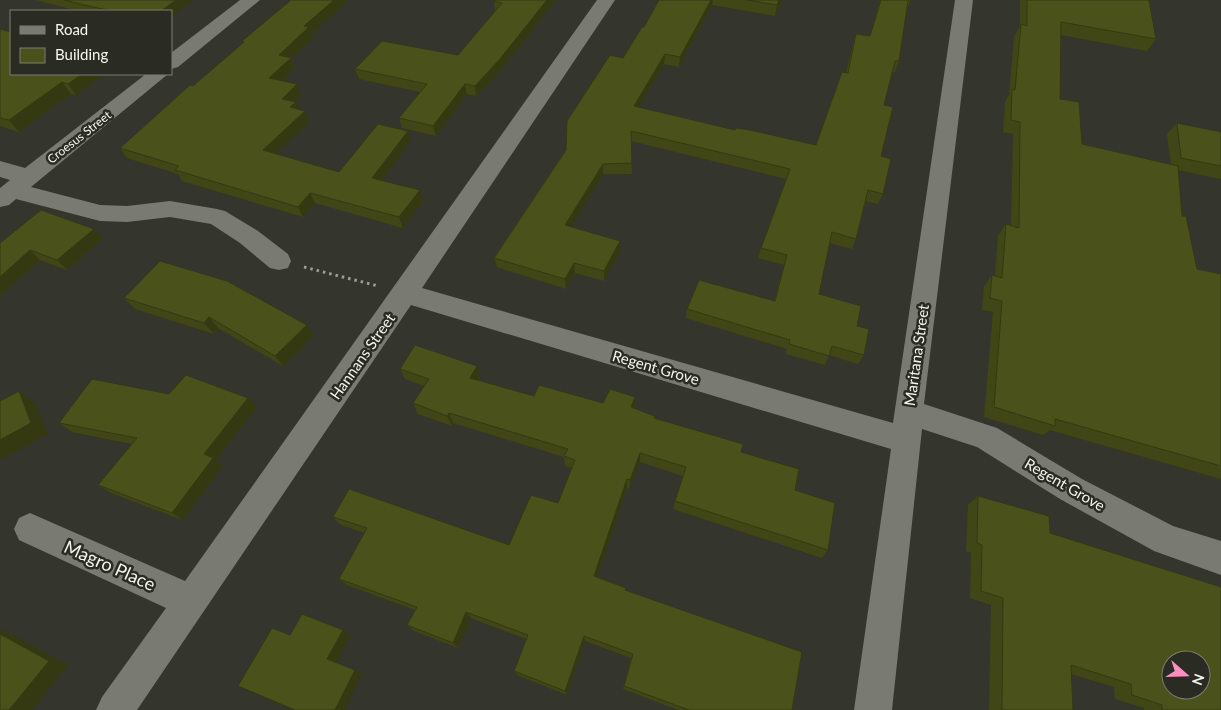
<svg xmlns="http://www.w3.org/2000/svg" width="1221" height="710" viewBox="0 0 1221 710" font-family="Lato,sans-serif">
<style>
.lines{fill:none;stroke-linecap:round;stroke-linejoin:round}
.path{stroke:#9b9d96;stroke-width:3;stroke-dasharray:2.5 4;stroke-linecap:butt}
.minor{fill:#797a71;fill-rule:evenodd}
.wall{fill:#404616}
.shaded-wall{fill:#343912}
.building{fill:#4b511a;stroke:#343912;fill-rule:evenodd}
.labels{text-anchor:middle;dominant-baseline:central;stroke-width:5;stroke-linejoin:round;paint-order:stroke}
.far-street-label{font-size:12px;fill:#f5f6f0;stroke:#2a2c24}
.street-label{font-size:15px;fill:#f5f6f0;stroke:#2a2c24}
.near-street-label{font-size:18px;fill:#f5f6f0;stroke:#2a2c24}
</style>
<rect width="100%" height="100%" fill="#34362e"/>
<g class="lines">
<path class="path" d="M304,267L378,286"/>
<path class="minor" d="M240,0H260L178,67L171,69V53Z
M597,0H615L422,288L893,423L955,0H973L924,404L997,428L1082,479L1173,526L1221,541V575L1154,551L1060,499L977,447L922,429L892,710H854L891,449L411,305L137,710H96L102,697L166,608L19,540L14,529L19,518L30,513L185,581Z
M146,74H168L31,187L100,205L127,206L170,201L217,209L225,211L258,231L288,254L291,261L288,268L279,270L270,268L240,243L211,224L170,217L127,222L100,221L16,199L9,205L0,207V188L10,180L0,177V161L25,168Z"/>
</g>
<path class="wall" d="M36,0H193L171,11H78Z
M495,0H556L502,69L476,96L467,94L436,136L402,128L399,118L420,92L359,79L355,69L458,55L495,11L494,1Z
M659,0H782L775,16L712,5L679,67L664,64L639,107L735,130L816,145L846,73L853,44L856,34L870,36L880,0H911L906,12L899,61L895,72H892L884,105L881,156L883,194L878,204L866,201L856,239L852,249L830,243L819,294L857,326L864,355L858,364L829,355L825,365L786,354L787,349L686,318L687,309L774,301L784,265L758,258L761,248L786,179L631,141L632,174H603L571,227L620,241V251L604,281L575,273L566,289L497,267L494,258L566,150L623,58L644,27Z
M1020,0H1149L1156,39L1147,51L1061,35L1060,99L1082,144L1171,165L1167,134L1177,123L1221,132V179L1178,170L1182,216L1197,269L1221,274V479L1050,430L1043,435L984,417L993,312L982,310L984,287L992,275L995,276L998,236L1006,224L1011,226L1013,134L1003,132L1005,102L1009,95L1014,37L1020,26Z
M0,29L105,74L76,95L71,94L19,132L0,126Z
M311,34L313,38L291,58L295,68L282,81L301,95L294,102L299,110L309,122L276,154L339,172L408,131L411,141L382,180L423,201L403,228L315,203L303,217L182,181L178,174L127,158L120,148L243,43L242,41Z
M103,238L67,270L40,260L0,296V243Z
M124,298L307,325L314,336L283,366L218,328L214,334L135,309Z
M400,369L480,377L479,380L534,396L635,407L634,409L655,418L741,452L795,490L828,550L822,558L673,509L683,476L640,462L629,489L627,488L597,577L626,591L792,710H678L623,689L631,658L585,641L567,695L517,675L514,671L526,639L471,618L458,648L414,631L407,625L415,610L347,585L339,579L365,533L341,525L333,517L509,545L558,503L572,468L565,466L564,457L453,423L452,426L418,414L413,403L424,386L405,379Z
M169,394L257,407L216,460L223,466L183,520L111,493L98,485L132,444L72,432L59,423Z
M978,496L1050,533L1221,710H1144V708L1115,699L1114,687L1071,674L1073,710H989L991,605L970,598L971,553L966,551L968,505Z"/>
<path class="shaded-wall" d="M176,0H193L171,17V11H161Z
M334,0H349L311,34L313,38L291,58L295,68L274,89L269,78L279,55L304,26Z
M547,0H556L502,69L476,96L475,86Z
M711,0H713L712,5L679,67L680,57Z
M779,0H782L775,16L777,5Z
M665,54L664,64L634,116V106Z
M82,74H105L76,95L68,84Z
M62,82L71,94L19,132L9,120Z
M297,84L301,95L287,109L282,99Z
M465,84L467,94L436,136L433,126Z
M296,102L301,113L290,107Z
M305,111L309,122L269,161L263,150Z
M408,131L411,141L376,188L372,178Z
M603,164V174L566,236L565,225Z
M420,190L423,201L403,228L399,217Z
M310,193L315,203L303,217L298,207Z
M94,229L103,238L67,270L57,260Z
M620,241V251L604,281V271Z
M30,250L40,260L0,296V277Z
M574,263L575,273L566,289L565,279Z
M209,317L218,328L214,334L204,323Z
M307,325L314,336L283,366L275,356Z
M477,366L480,377L474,388L470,378Z
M19,391L35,403L48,434L0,460V440Z
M635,397V407L630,418L631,407Z
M248,398L257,407L216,460L223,466L183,520L172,513L204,454Z
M449,413L453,423L452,426L447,416Z
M640,453V462L629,489L630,480Z
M627,479V488L595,583L594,576Z
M466,612L471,618L458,648L453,643Z
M0,630H3L68,665L32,710H9Z
M343,630L351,635L336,663L327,659Z
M584,636L585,641L567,695L565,691Z
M355,670L362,674L345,710H335Z"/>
<path class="building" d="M64,0H176L161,11H112L89,6Z
M291,0H334L304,26L309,27L279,55L291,58L269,78L297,84L282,99L296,102L290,107L305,111L263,150L339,172L378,124L408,131L372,178L420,190L399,217L310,193L298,207L175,170L179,166L120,148L190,85L193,86L244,42L242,41Z
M495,0H547L500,59L475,86L465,84L433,126L399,118L427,84L355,69L382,41L458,55L502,3L494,1Z
M659,0H711L680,57L665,54L634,106L735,130L736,128L750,130L816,145L842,72L848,73L856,34L870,36L881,0H911V2L908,1L899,61H895L884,105L893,107L881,156L891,159L883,194L868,190L856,239L832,232L819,294L861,306L857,326L869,329L864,355L832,346L829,356L789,344L790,340L687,309L699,280L775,301L787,255L761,248L790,169L631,131L632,163L603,164L565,225L620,241L604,271L574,263L565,279L494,258L566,150L567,121L610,55L623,58L642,27H644Z
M747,0H779L777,5Z
M1027,0H1149L1156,39L1061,22L1060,99L1079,102L1082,144L1178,166L1182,216H1186L1197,269L1221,274V466L1055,419V426L994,407L1002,301L990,298L992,275L1002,278L1006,224L1019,228L1020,122L1011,120L1012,89L1015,90L1021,24L1027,26Z
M0,29L11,32V74H82L68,84L62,82L9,120L0,118Z
M1177,123L1221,132V166L1181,158Z
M41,210L94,229L57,260L30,250L0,277V243Z
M160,261L227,281L307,325L275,356L209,317L204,323L124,298Z
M415,345L477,366L470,378L534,396L539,385L603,403L610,389L635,397L631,407L655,416L654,418L743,444L741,452L799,469L795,490L835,503L828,550L675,501L686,467L640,453L630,480L627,479L594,576L626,588L625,590L802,652L792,710H689L624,686L633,654L584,636L565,691L514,671L528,635L466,612L453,643L407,625L417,607L339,579L367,528L333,517L349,489L509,545L531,495L558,503L575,460L564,456L568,449L449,413L447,416L413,403L429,379L400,369Z
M186,375L248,398L204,454L213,458L172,513L98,485L137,438L59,423L92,379L169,394Z
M19,391L31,423L0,440V401Z
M978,496L1049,516L1050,533L1221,587V710H1162V705L1132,695L1131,684L1071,665L1073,710H1002L1003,598L981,591L982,545L977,543ZM1171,660H1201V690H1171Z
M302,614L343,630L327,659L355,670L335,710H295L238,686L272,628L290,635Z
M0,634L49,661L9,710H0Z"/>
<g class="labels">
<g class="far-street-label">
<text transform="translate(79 137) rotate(-38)">Croesus Street</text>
</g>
<g class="street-label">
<text transform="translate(916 355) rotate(-82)">Maritana Street</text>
<text transform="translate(362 356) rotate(-55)">Hannans Street</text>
<text transform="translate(656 367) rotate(16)">Regent Grove</text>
<text transform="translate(1065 484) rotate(30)">Regent Grove</text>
</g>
<g class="near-street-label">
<text transform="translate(110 565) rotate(24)">Magro Place</text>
</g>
</g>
<rect x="10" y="10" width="162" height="65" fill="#2a2c24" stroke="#7b7d76"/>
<rect x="20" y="26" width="25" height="8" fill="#797a71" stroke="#7b7d76"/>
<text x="55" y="35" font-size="15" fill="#f5f6f0">Road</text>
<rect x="20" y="48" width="25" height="15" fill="#4b511a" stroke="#7b7d76"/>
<text x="55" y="60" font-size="15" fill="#f5f6f0">Building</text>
<g transform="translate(1186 675) rotate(110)"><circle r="24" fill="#2a2c24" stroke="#7b7d76"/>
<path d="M0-4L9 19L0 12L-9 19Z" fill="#fd8ec0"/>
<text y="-8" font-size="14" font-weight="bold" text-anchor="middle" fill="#f5f6f0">N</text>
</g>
</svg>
